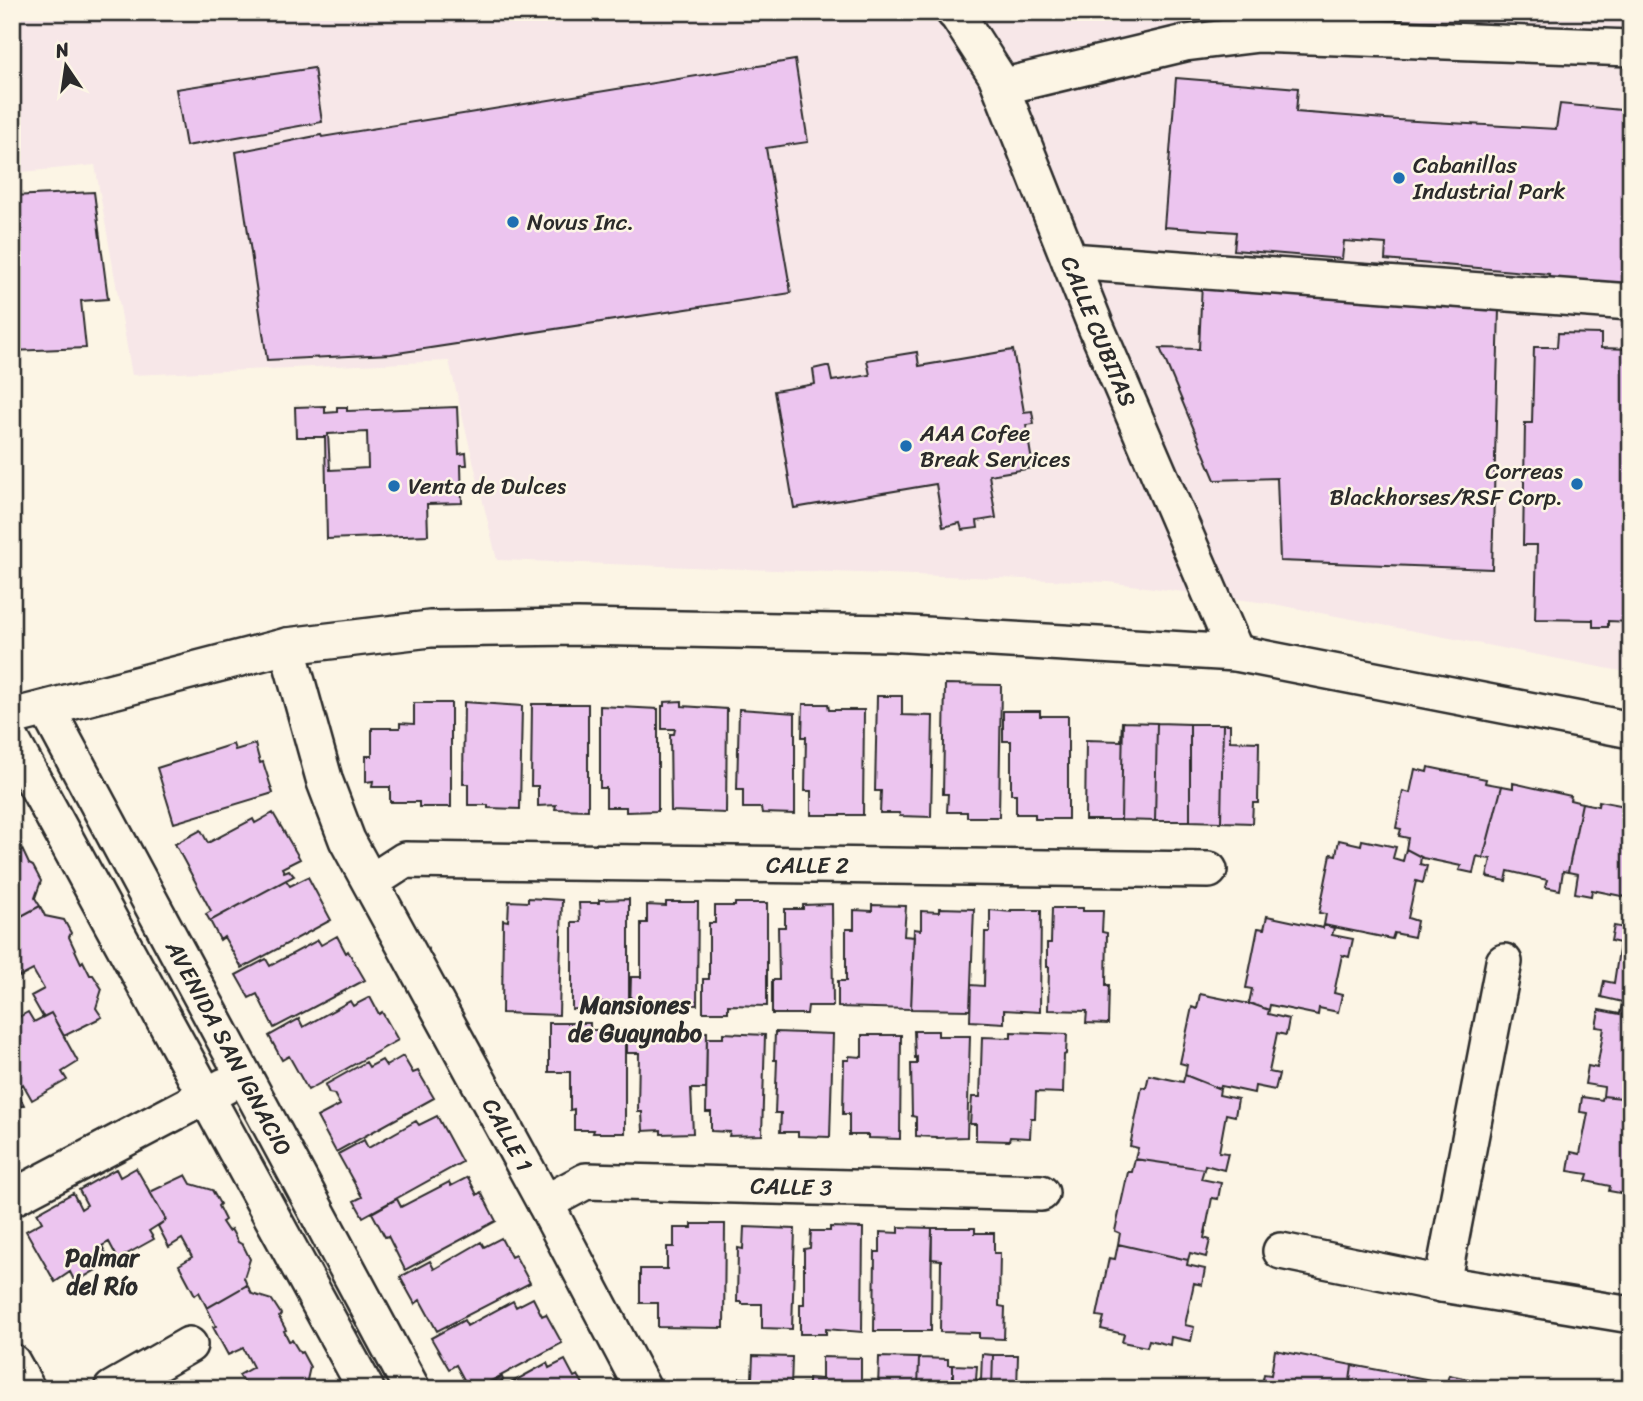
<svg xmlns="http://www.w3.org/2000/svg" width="1643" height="1401" viewBox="0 0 1643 1401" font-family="Sriracha,sans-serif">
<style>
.built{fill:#f7e7e8}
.building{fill:#ecc5ef;stroke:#2b2b2b;stroke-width:2;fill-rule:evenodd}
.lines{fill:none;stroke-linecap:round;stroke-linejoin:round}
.minor-casing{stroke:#2b2b2b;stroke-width:40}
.minor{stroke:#fcf5e5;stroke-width:35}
.poi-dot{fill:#1f6fb2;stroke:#fcf5e5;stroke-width:2.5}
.labels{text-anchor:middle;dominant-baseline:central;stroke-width:5;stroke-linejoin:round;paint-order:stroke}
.poi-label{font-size:23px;fill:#2b2b2b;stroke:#fcf5e5;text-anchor:start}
.street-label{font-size:23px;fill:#2b2b2b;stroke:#fcf5e5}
.neighbourhood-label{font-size:24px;font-weight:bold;fill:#2b2b2b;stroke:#fcf5e5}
</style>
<rect width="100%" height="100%" fill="#fcf5e5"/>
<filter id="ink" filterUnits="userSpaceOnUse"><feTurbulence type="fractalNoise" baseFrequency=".0143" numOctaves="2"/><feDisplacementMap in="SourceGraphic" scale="14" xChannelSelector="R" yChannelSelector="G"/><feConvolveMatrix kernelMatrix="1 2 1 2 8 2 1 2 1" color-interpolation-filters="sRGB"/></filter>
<g filter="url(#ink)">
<path class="built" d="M12,12H1631V673L1274,604L1108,582L497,560L449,361L132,375L95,165L12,173Z"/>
<path class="building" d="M1536,12H1631V18Z
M795,60L808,142L766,148L791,293L391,354L267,360L236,152L321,135L322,137Z
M314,68L322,122L186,146L176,89Z
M1176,78L1298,88L1296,112L1398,120L1556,129L1560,104L1631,111V285L1548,278L1549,274L1385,260L1386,244L1344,241L1342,259L1234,250L1236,232L1164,227Z
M94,192L108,299L81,301L86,348L12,351V196Z
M1202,282L1499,309L1492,569L1280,561L1277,478L1215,480L1160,348L1199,349Z
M1558,333L1601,334V348L1631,349V622L1608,621V627H1593V620L1535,619L1537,545H1523L1525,423H1532L1534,347H1557Z
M1013,350L1024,412L1032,411L1034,424L1026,425L1033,468L989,475L996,518L977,521L978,528L962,530L960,523L943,527L936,484L794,508L774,391L815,384L813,369L826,366H829L832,381L870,375L867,360L917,352L919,366Z
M325,406V413L337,412V407H347V411L457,407L459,454L466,453L467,465H461L462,503L427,504L428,535L327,539L325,437H296L295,407ZM367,432L368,468L330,470L328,434Z
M945,684L1001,685L999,817H967V812H947L948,794H943Z
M877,696H902V715L933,716L931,817L900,816L899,813H880L881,791H875Z
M682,701V706L727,709L726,813L671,811L670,734H674L675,729H662V706H664V702Z
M464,702L522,706L520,809L488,808V805H468V784H463Z
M414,703H451V807H419V802H390V787H372L373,781L366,782V756H372V728H400V723L414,724Z
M532,704H588V810L555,809L556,805L538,806V786H531Z
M803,704H828L829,710H864L863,815H811V791H805L806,737H802Z
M600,706L658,709V811L626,812V807H606V788H600Z
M739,709L795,713V814L762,813L761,808H743V790H737Z
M1003,711H1040V716H1068V819H1035V814H1016V794H1011V741H1003Z
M1122,722H1123L1121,820H1085L1086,740L1121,741Z
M1123,722L1157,723L1155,821L1121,820Z
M1157,723L1190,724V821H1155Z
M1190,724H1223L1221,822L1190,821Z
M1223,724H1230V741L1259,742L1258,803H1253L1252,823L1221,822Z
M233,744L235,750L255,744L260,763L263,762L273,793L174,823L157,768Z
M1428,767L1486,779L1485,783L1502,786L1483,858L1477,856L1473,873L1459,870L1461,866L1423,858L1406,849L1408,838L1399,836L1401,829L1396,828L1403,791L1410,793L1415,769L1427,772Z
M1513,783L1571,796L1570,800L1582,803L1568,872L1563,871L1560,890L1545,887L1547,880L1508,871L1506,881L1487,877L1491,859L1483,858L1502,786L1513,788Z
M1599,801L1631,807V898L1592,890L1591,896L1575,893L1578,874L1568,872L1582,803L1598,806Z
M273,813L300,859L282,868L284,872L289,870L294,876L210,921L206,914L211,911L175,844L201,830L208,843L253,819L255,823Z
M12,832L16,840L13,842L18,852L22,849L29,864L33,866L41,881L35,898L40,906L12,921Z
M1339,840L1361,845L1362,840L1396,847L1393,858L1403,861L1406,849L1423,858L1421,857L1420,864L1427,866L1423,883L1416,881L1408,918L1417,921L1414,937L1394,933L1392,939L1324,925L1326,914L1319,913L1331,854L1336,855Z
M308,877L331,920L242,968L224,937L220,940L210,921L286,880L290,886Z
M528,898L562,900L559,1015L502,1013L503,920L508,921L509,901L528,902Z
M629,899V1002H601V1010L572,1009V922H580L579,903H599V900Z
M666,902H698L697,1005L657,1004V1011L630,1010L631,977H641V923H647V905L666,906Z
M735,903H767V1006L728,1005V1012H703V979H709V923H715V906H735Z
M832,904L833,1006H808L807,1014H772V980H779L778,927H785V909H803V905Z
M872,905L906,906L904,936L914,937L911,1009L838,1007V981H846V929H854V910L872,911Z
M40,906L45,916L64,920L71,933L69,937L81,963L83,961L90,975H93L102,989L96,1008L102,1017L64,1036L51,1013L43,1017L31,996L44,989L33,970L20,977L12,964V921Z
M939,908L974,909L970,1010L911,1009L914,929L921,930V911L939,912Z
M1052,908H1083V911H1103L1102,932L1107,933L1106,985H1109L1108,1024L1086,1023L1087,1011L1048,1010L1049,967H1047V943H1051Z
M990,910L1011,912V910H1041L1040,1012L1004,1010V1023L970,1021L971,985L984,986L985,932H990Z
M1267,916L1323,928L1324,925L1334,928L1332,935L1353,939L1349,957L1342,955L1334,993L1342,995L1338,1012L1319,1008L1318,1015L1270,1005L1269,1010L1249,1003L1252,989L1246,988L1258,928L1264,929Z
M1614,926L1631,929V1004L1601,997L1604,981L1614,983L1620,943L1611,941Z
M337,936L346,953L348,951L365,980L274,1028L257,994L249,998L236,975L266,959L270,966L318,940L321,945Z
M1200,994L1249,1004V1003L1269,1010L1268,1014L1289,1019L1286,1035L1277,1033L1269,1072L1279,1074L1275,1090L1255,1086L1254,1093L1221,1086L1220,1089L1185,1075L1187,1065L1180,1063L1192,1007L1197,1009Z
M370,997L379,1014L382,1012L398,1040L308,1090L289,1056L282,1060L269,1036L299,1019L303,1027L350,1001L353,1006Z
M1622,1003L1631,1004V1099L1603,1096L1604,1087L1585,1084L1588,1066L1597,1068L1604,1028L1596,1027L1599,1010L1620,1014Z
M28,1012L34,1022L51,1013L78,1062L62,1072L67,1080L32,1100L23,1084L16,1090L24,1105L12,1111V1021Z
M549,1023H590V1030H625V1133H593L594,1130H574V1109L570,1110V1072H549Z
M627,1030L707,1032L706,1089H691L693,1133L661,1134V1130L643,1131L642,1112H638L639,1053H627Z
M914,1031H938V1036H970L967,1137L937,1138L936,1137L916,1136V1117L912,1116L911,1064H917V1057L915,1058Z
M775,1032L833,1034L830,1137L798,1136V1132H780L781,1113H775L777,1060H774Z
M1011,1032L1067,1034L1066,1054L1064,1055L1063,1093L1036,1092L1035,1118H1031L1030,1138L1010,1137L1009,1141L976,1140V1124H970L972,1097H980L982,1037L1011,1038Z
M723,1033L765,1035L762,1135L729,1136L730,1132L711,1131V1112H706L707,1038H723Z
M862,1035H901L900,1139L868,1138V1135H849V1114H843L844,1060H849V1056L862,1057Z
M403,1056L413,1073L418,1071L434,1098L336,1152L317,1117L340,1105L334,1094L329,1093L325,1085L366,1062L369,1067L382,1060L386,1066Z
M1149,1075L1183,1082L1185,1075L1220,1089L1219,1095L1238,1099L1235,1116L1226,1114L1219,1152L1228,1153L1224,1170L1205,1165L1204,1169L1135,1159L1138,1148L1130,1146L1142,1087L1146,1088Z
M1603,1096L1631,1099V1195L1609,1191L1610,1186L1586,1181L1588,1174L1568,1171L1571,1152L1580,1154L1588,1113L1580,1112L1582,1097L1602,1100Z
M437,1116L462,1162L363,1217L354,1201L362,1197L338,1154L364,1140L368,1148L416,1121L419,1125Z
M1135,1159L1204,1169L1201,1179L1221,1183L1218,1199L1212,1198L1204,1238L1210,1240L1206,1257L1190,1253L1188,1260L1118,1244L1120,1233L1115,1231L1128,1172H1132Z
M136,1168L166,1220L149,1231L154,1239L118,1259L109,1242L102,1246L110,1262L75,1282L70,1272L55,1282L26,1231L42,1222L37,1213L73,1193L81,1209L87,1205L79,1190L116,1169L120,1177Z
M186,1175L191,1184L212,1190L220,1204L218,1206L225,1220L222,1222L228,1231L231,1229L238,1242L243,1245L250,1259L244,1278L247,1285L207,1308L199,1292L195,1295L179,1265L192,1257L182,1239L169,1247L158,1226L166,1220L150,1192Z
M468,1177L477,1195L481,1192L496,1221L405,1270L388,1236L385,1237L372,1213L397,1199L401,1207L449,1182L451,1186Z
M692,1224H725L724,1328L658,1327V1303H640V1269H667V1247H674V1228H692Z
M744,1227L795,1229L792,1329L762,1328V1304H742V1302H737L738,1248L743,1249Z
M830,1227L863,1228L862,1332L826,1329V1334H800V1304H804V1249L810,1248L811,1231H830Z
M899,1227L932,1228L931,1331H874L875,1252H880V1232L899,1233Z
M932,1228H975V1233H994V1253H1000L999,1306L1005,1307L1004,1339L979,1338V1333L940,1332L941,1260L931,1259Z
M501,1238L511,1257L515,1255L530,1283L437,1331L420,1300L415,1304L400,1277L430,1261L434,1269L481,1242L484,1247Z
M1118,1244L1188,1260L1187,1265L1205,1269L1202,1285L1194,1283L1185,1325L1194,1327L1191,1341L1171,1337L1170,1345L1149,1340L1147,1347L1122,1342L1124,1334L1101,1329L1104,1317L1097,1316L1109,1258L1115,1259Z
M247,1285L252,1294L272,1300L281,1314L279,1317L286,1330L284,1331L289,1341L292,1340L300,1353L302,1352L310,1367L305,1389H248L239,1375L253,1367L243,1348L228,1355L213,1327L216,1326L207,1308Z
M533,1298L542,1316L546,1314L562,1343L476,1389H469L456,1365L449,1369L431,1338L464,1320L467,1326L513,1301L516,1307Z
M1275,1350L1352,1365L1349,1389H1261L1264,1374L1271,1375Z
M982,1354L993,1355L992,1389H953V1365L977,1366L976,1380L981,1381Z
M993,1355H1018L1017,1389H992Z
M753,1356L792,1357L791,1389H734L735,1382H740V1378H752Z
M822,1357L861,1358V1389H802V1384H808V1378L822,1379Z
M879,1357L919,1358L918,1389H878Z
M919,1358L948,1359V1365H953V1389H918Z
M565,1360L574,1377L578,1375L586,1389H500L547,1363L549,1368Z
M1352,1365L1447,1383L1445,1389H1349Z
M1449,1375L1520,1389H1445Z
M502,1377L503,1380L496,1384L498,1389H481Z"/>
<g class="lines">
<defs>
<g id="minor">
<path id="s1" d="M954,12L958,16L996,75L1096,327L1236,653"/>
<path d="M1001,87L1185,43L1259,34L1631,48"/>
<path d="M1070,261L1631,302"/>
<path id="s2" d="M287,646L325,782L347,840L545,1203L643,1389"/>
<path id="s3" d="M47,709L412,1389"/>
<path d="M12,717L287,646L430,629L578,627L890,633L1236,653L1631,730"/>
<path d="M12,741L366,1389"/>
<path id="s4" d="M371,882L405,860L1209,870"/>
<path d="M12,1198L225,1086"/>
<path id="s5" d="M545,1203L586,1181L1041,1193"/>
<path d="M1281,1251L1442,1284L1631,1315"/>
<path d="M1442,1284L1504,962"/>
<path d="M12,1362L27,1389"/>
<path d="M112,1389L189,1345"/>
</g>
</defs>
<use href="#minor" class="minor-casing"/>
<use href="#minor" class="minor"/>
</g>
</g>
<g class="poi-dot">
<circle cx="1399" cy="178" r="7"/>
<circle cx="513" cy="222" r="7"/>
<circle cx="906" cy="446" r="7"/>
<circle cx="1577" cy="484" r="7"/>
<circle cx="394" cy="486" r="7"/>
</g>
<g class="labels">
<g class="poi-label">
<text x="1413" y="165">Cabanillas<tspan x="1413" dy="26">Industrial Park</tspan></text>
<text x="527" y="222">Novus Inc.</text>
<text x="920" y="433">AAA Cofee<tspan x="920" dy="26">Break Services</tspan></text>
<text x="1563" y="471" text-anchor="end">Correas<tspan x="1563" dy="26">Blackhorses/RSF Corp.</tspan></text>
<text x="408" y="486">Venta de Dulces</text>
</g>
<g class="street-label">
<text stroke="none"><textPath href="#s1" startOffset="352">CALLE CUBITAS</textPath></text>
<text stroke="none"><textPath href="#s4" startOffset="443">CALLE 2</textPath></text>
<text stroke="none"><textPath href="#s3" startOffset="385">AVENIDA SAN IGNACIO</textPath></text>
<text stroke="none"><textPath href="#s2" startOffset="539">CALLE 1</textPath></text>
<text stroke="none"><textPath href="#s5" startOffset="252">CALLE 3</textPath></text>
</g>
<g class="neighbourhood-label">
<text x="635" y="1005">Mansiones<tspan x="635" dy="28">de Guaynabo</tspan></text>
<text x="102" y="1258">Palmar<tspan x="102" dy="28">del Río</tspan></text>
</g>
</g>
<rect width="1643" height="1401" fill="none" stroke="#fcf5e5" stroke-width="42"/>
<rect x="21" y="21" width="1601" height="1359" fill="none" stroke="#2b2b2b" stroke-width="2.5" filter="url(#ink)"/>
<g transform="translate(66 66) rotate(347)" stroke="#fcf5e5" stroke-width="5" paint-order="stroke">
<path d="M0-5L12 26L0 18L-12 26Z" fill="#2b2b2b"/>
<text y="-10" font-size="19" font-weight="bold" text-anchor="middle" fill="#2b2b2b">N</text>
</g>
</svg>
